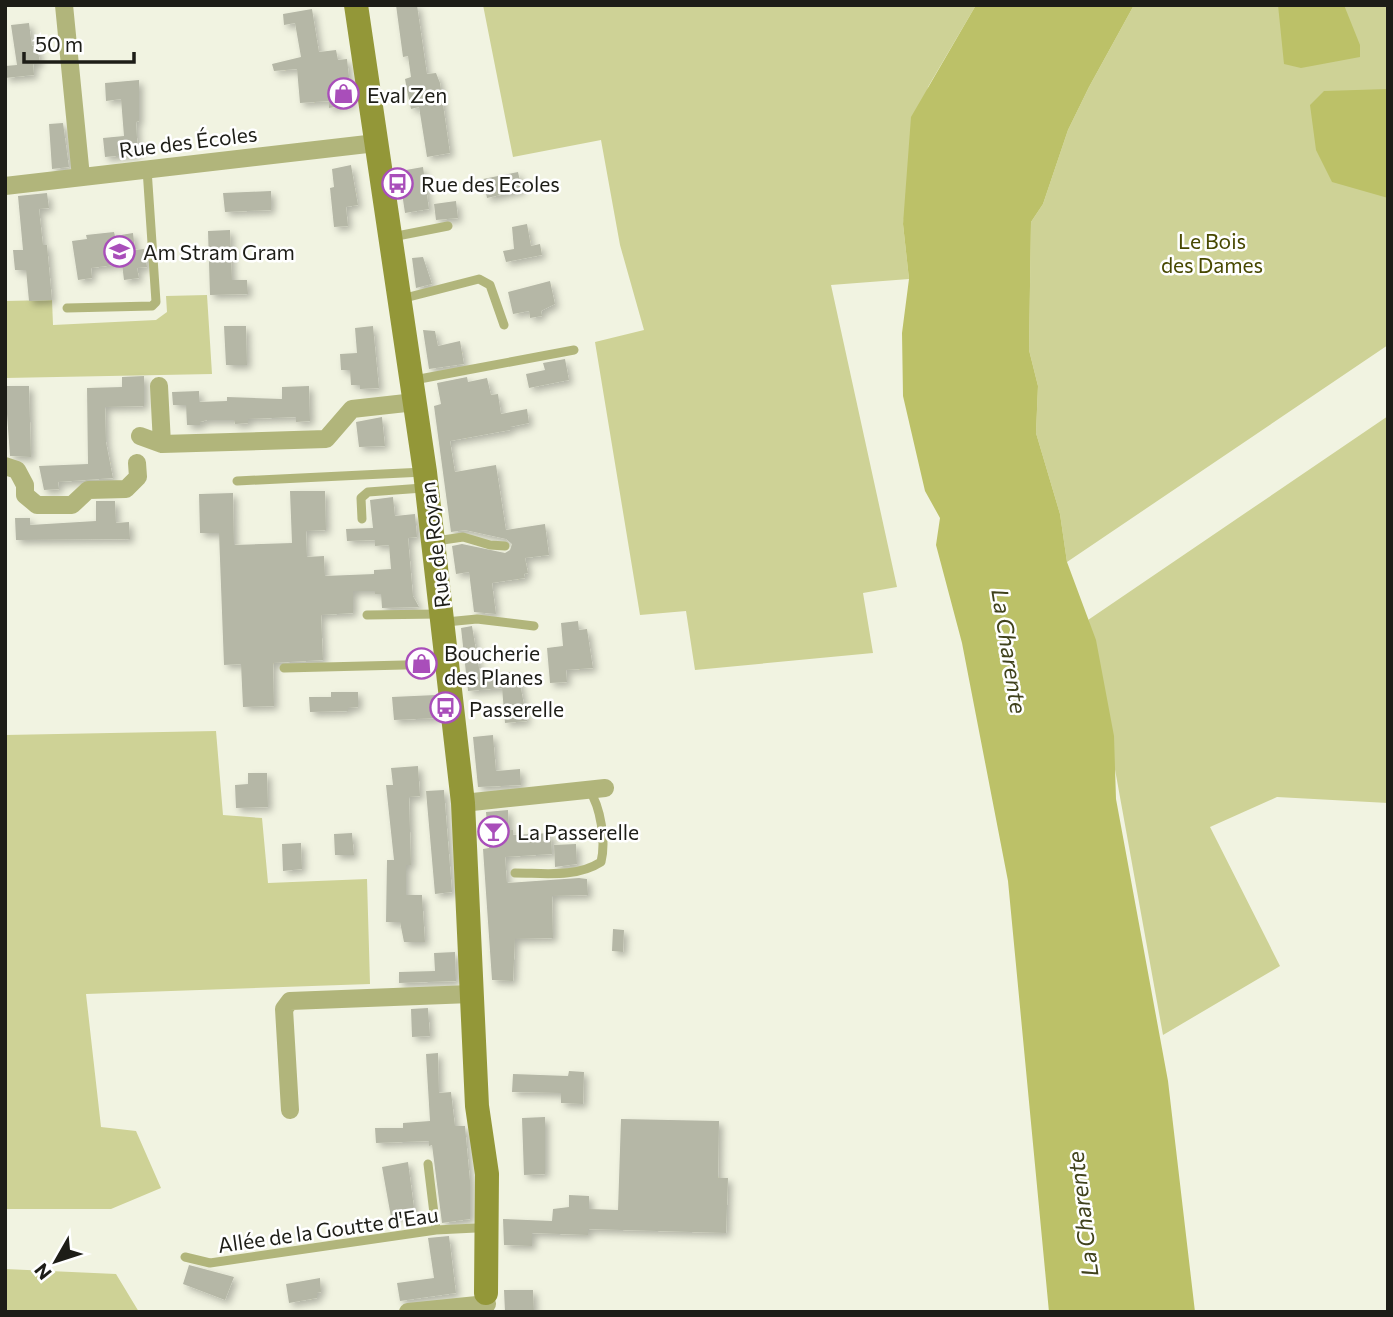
<svg xmlns="http://www.w3.org/2000/svg" width="1393" height="1317" viewBox="0 0 1393 1317" font-family="Commissioner,sans-serif">
<style>
.green{fill:#ced296}
.water{fill:#bcc168}
.building{fill:#b5b7a6;filter:url(#shadow)}
.lines{fill:none;stroke-linecap:round;stroke-linejoin:round}
.lane{stroke:#b1b57b;stroke-width:9}
.street{stroke:#b1b57b;stroke-width:18}
.secondary{stroke:#939738;stroke-width:24}
.labels{text-anchor:middle;dominant-baseline:central;stroke-width:5;stroke-linejoin:round;paint-order:stroke}
.poi-label{font-size:21px;fill:#1d1d17;stroke:#fff;text-anchor:start}
.street-label{font-size:21px;fill:#1d1d17;stroke:#fff}
.park-label{font-size:21px;fill:#474800;stroke:#fff}
.water-label{font-size:23px;font-style:italic;fill:#40421c;stroke:#fff}
</style>
<defs>
<filter id="shadow"><feDropShadow dx="4" dy="4" stdDeviation="3.5" flood-color="#0004"/></filter>
</defs>
<rect width="100%" height="100%" fill="#f1f3e1"/>
<path class="green" d="M483,5H976L928,87L903,224L909,279L831,285L897,587L863,593L873,653L695,670L686,611L640,615L595,342L644,330L620,245L601,140L513,157Z
M1134,5H1388V345L1067,562L1060,514L1036,433L1038,386L1029,350L1031,222L1043,204L1068,130L1089,87Z
M207,295L212,374L5,378V301L52,300L53,325L156,320L167,312L166,296Z
M1388,416V803L1277,797L1210,827L1280,966L1163,1035L1088,620Z
M216,731L223,815L262,818L268,883L367,879L370,984L86,994L101,1127L136,1131L161,1188L111,1209H5V735Z
M5,1269L116,1274L139,1312H5Z"/>
<path class="water" d="M976,5H1134L1089,87L1068,130L1043,204L1031,222L1029,350L1038,386L1036,433L1060,514L1067,562L1096,640L1114,736L1116,799L1168,1081L1195,1312H1049L1008,881L962,643L936,545L940,518L925,491L903,396L902,333L909,279L903,224L911,117Z
M1278,5H1344L1360,45V57L1301,68L1284,64Z
M1388,89V198L1332,182L1316,150L1310,105L1324,91Z"/>
<path class="building" d="M396,5H417L427,74L436,73L440,83L450,153L427,157L419,107L411,109L407,90L405,79L411,77L408,56L403,57Z
M312,9L319,52L336,50L338,60L347,59L352,104L329,108V101L300,103L297,69L274,71L272,64L301,57L295,23L284,25L283,14Z
M29,23L32,46L37,45L40,63L33,64L34,75L5,78V66L17,65L11,25Z
M139,80V121L136,122L138,154L105,157L103,138L124,136L121,99L106,101L105,83Z
M63,123L69,167L52,169L49,124Z
M351,165L358,205L346,207L348,226L334,227L330,188L334,187L332,169Z
M423,167L429,209L405,213L400,180L408,178L406,170Z
M518,172L522,190L487,198L483,179Z
M271,191V210L225,212L223,193Z
M47,193L49,208L39,209L43,245H47L52,300L29,301L26,270H15L13,250H23L18,196Z
M456,201L458,218L436,220L434,204Z
M527,224L531,246L540,244L542,255L506,262L503,251L514,249L512,227Z
M230,230L232,280H247L248,294L210,295L208,231Z
M114,232L115,236L133,233L135,250L144,249L147,267L137,268L139,278L124,280L122,264L91,268L92,278L78,280L72,241L87,239L86,235Z
M423,257L432,284L416,288L412,258Z
M550,281L555,304L541,311L542,316L530,318L529,311L513,314L508,292Z
M224,326H246L247,365H226Z
M373,326L379,388L360,389V385H351L350,370H341L340,354L357,353L355,328Z
M423,330L435,331L438,346L460,341L464,364L429,369Z
M565,359L569,380L529,388L526,374L545,370L543,363Z
M144,376V406L105,407L106,442L113,478L58,482L59,489L44,490L39,466L88,464L87,388L122,387V377Z
M467,377L468,382L487,378L491,395L498,394L501,414L527,409L529,423L510,427V430L450,441L455,472L496,465L506,530L545,524L549,555L525,558L528,573L524,574L525,578L492,583L496,614L474,612L469,572L456,574L452,546L462,544L505,553L510,550L512,544L506,539L465,530L451,532L434,406L441,404L437,383Z
M5,386H29L31,457L10,456Z
M309,386L310,421L296,422V417L248,419V423L235,424L234,420H207L200,422V425H187L186,405H173L172,392L199,391V402L227,401V397L282,399V387Z
M382,417L385,446L359,447L356,422Z
M290,491H325L326,530L306,531L307,557L324,556L325,576L374,574V570L391,569L389,545L375,546V540L347,541L346,529L373,528L370,500L393,497L395,516L415,514L417,537L408,538L413,596L419,607L382,608L381,594H375V591H353V613L321,615L323,660L273,663L274,706L243,707L241,664L224,665L219,533H200L199,494L233,493L234,545L292,543Z
M96,501H115L116,523L129,522L130,539L16,540L15,518H30V525L96,521Z
M578,621L579,630L587,629L593,668L566,670L567,682L550,683L547,648L563,646L561,623Z
M472,626L480,674L518,672L527,721L505,723L502,688L468,691L461,628Z
M331,692H358V707L348,708V711L310,712L309,697H331Z
M436,695L438,718L394,720L392,697Z
M493,735L496,771L520,769L521,785L478,787L473,737Z
M418,766L420,796L409,797L411,865H406V895H422L425,942H404L400,922H386L387,860H394L386,785H393L391,768Z
M248,773H267L268,807L236,808L235,785L248,784Z
M444,790L452,892L435,894L426,791Z
M508,810L509,830H513V835L551,833L552,854L505,857L507,883L579,878L587,879L588,895L552,896L553,938L515,939L513,981L492,980L483,849L489,848L486,812Z
M352,833L354,855H335L334,834Z
M301,843L302,869L283,871L282,844Z
M576,844L577,864L555,867L554,845Z
M613,929L624,930L623,952L612,951Z
M455,952L456,981L399,983V972L435,971L434,953Z
M428,1008L430,1036L412,1037L411,1009Z
M438,1053L439,1093L451,1092L455,1126H465L470,1181V1219L442,1223L432,1145L429,1146V1141L376,1143L375,1128H403V1123L430,1121L426,1054Z
M569,1071L584,1072L583,1104L561,1103V1093L512,1092L513,1074L568,1076Z
M545,1117V1174L524,1175L522,1118Z
M621,1119L719,1121L718,1178H728L726,1233L588,1229V1235L532,1233V1246L504,1245L503,1219L552,1221L553,1209L569,1207V1195L589,1196V1209L618,1210Z
M408,1162L415,1215L391,1217L382,1167Z
M449,1236L456,1293L400,1301L397,1283L434,1278L428,1238Z
M189,1265L234,1277L225,1300L183,1284Z
M320,1278L321,1292L317,1293V1298L289,1303L286,1284Z
M504,1290H533L534,1312H505Z"/>
<g class="lines">
<path class="lane" d="M392,237L448,226
M401,299L479,279L490,285L504,325
M67,308L152,306L156,302L147,169
M414,380L574,350
M237,481L424,472
M362,519L361,498L368,492L423,488
M436,541L463,537L490,545L505,546
M367,615L439,614
M446,622L477,619L534,626
M284,668L444,664
M515,873C544,873 576,878 601,862C606,842 601,807 589,790
M428,1164L436,1230
M185,1257L210,1263L436,1230L476,1228"/>
<path class="street" d="M64,5L81,177
M5,186L376,143
M159,386L162,444
M140,436L162,444L326,439L352,409L415,402
M5,466L17,470L25,485V495L37,505H72L88,490L126,489L138,477L137,463
M463,803L605,788
M290,1110L284,1009L290,1001L471,994
M408,1312L487,1304"/>
<path class="secondary" d="M356,5L425,472L463,803L477,1106L487,1174L486,1293"/>
</g>
<defs>
<symbol id="shop-ring" viewBox="-11 -11 22 22"><circle r="9.5" fill="#fff" stroke="#a94eba" stroke-width="1.5"/><path d="M-5-2.5h2.3a2.7 3.5 0 0 1 5.4 0H5L5.5 6h-11ZM-1.5-2.5h3a1.5 2.3 0 0 0-3 0Z" fill="#a94eba"/></symbol>
<symbol id="bus-ring" viewBox="-11 -11 22 22"><circle r="9.5" fill="#fff" stroke="#a94eba" stroke-width="1.5"/><path d="M-5-6H5V4H4V6H2V4H-2V6H-4V4H-5ZM-3.5-4V0h7V-4ZM-3.5 1.2v1.5H-2V1.2ZM2 1.2v1.5H3.5V1.2Z" fill="#a94eba"/></symbol>
<symbol id="school-ring" viewBox="-11 -11 22 22"><circle r="9.5" fill="#fff" stroke="#a94eba" stroke-width="1.5"/><path d="M0-5L7-2L0 1L-7-2ZM-4 1L0 2.5L4 1V4Q0 6-4 4Z" fill="#a94eba"/></symbol>
<symbol id="bar-ring" viewBox="-11 -11 22 22"><circle r="9.5" fill="#fff" stroke="#a94eba" stroke-width="1.5"/><path d="M-6-5H6L.8 .8V4.5H3.5V6h-7V4.5H-.8V.8Z" fill="#a94eba"/></symbol>
</defs>
<g fill-rule="evenodd">
<use href="#shop-ring" x="326" y="76" width="35" height="35"/>
<use href="#bus-ring" x="380" y="166" width="35" height="35"/>
<use href="#school-ring" x="102" y="234" width="35" height="35"/>
<use href="#shop-ring" x="404" y="646" width="35" height="35"/>
<use href="#bus-ring" x="428" y="690" width="35" height="35"/>
<use href="#bar-ring" x="476" y="814" width="35" height="35"/>
</g>
<g class="labels">
<g class="poi-label">
<text x="367" y="94">Eval Zen</text>
<text x="421" y="183">Rue des Ecoles</text>
<text x="143" y="251">Am Stram Gram</text>
<text x="444" y="652">Boucherie<tspan x="444" dy="24">des Planes</tspan></text>
<text x="469" y="708">Passerelle</text>
<text x="517" y="831">La Passerelle</text>
</g>
<g class="street-label">
<text transform="translate(188 141) rotate(-7)">Rue des Écoles</text>
<text transform="translate(434 545) rotate(-97)">Rue de Royan</text>
<text transform="translate(328 1229) rotate(-8)">Allée de la Goutte d'Eau</text>
</g>
<g class="park-label">
<text x="1212" y="240">Le Bois<tspan x="1212" dy="24">des Dames</tspan></text>
</g>
<g class="water-label">
<text transform="translate(1010 651) rotate(81)">La Charente</text>
<text transform="translate(1082 1214) rotate(-97)">La Charente</text>
</g>
</g>
<rect width="1393" height="1317" fill="none" stroke="#1d1d17" stroke-width="14"/>
<g transform="translate(56 1261) rotate(231)" stroke="#ffffff" stroke-width="5" paint-order="stroke">
<path d="M0-5L12 26L0 18L-12 26Z" fill="#1d1d17"/>
<text y="-10" font-size="19" font-weight="bold" text-anchor="middle" fill="#1d1d17">N</text>
</g>
<path d="M24 52v10h110v-10" fill="none" stroke="#1d1d17" stroke-width="3.5"/>
<text x="35" y="52" font-size="21" fill="#1d1d17" stroke="#ffffff" stroke-width="5" paint-order="stroke">50 m</text>
</svg>
